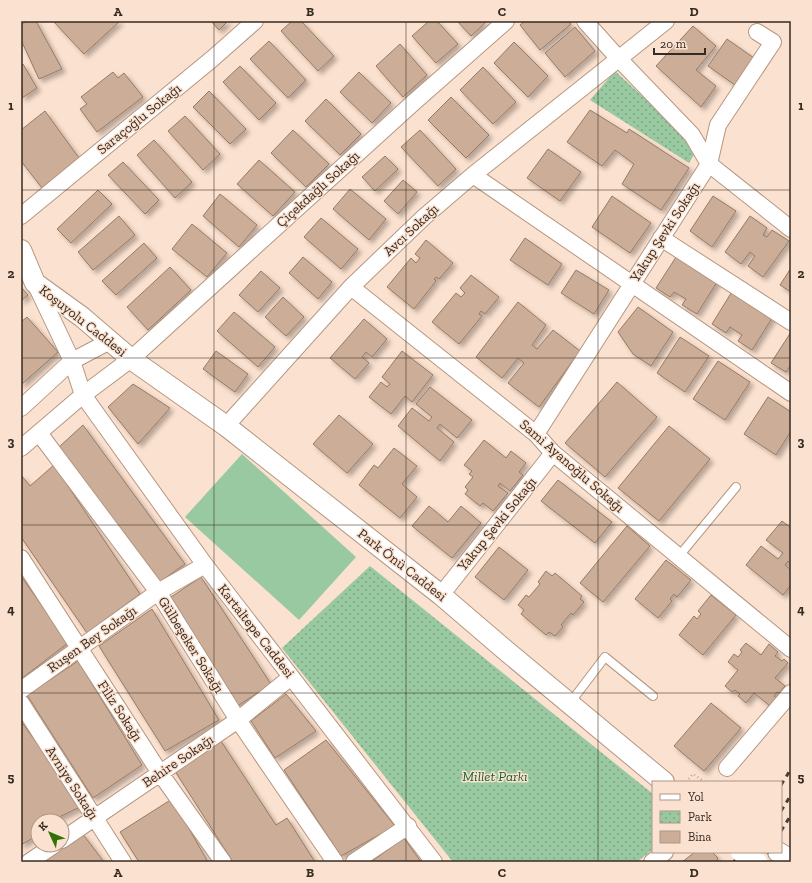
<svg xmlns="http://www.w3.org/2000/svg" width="812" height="883" viewBox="0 0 812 883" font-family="'Zilla Slab',serif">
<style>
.grass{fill:#99c9a1}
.park{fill:url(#park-dots)}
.building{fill:#ccae98;stroke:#967a65;filter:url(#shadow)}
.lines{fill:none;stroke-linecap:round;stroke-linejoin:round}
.service-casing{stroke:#b59782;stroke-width:10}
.minor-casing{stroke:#b59782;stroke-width:18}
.tertiary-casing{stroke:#b59782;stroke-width:22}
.path{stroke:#bda899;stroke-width:2.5;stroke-dasharray:1 3;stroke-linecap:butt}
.service{stroke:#fff;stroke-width:8}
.minor{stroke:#fff;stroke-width:16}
.tertiary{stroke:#fff;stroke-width:20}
.rail{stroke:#4a3d33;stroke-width:3;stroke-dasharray:5 5;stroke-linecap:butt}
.tertiary-bridge-casing{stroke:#b59782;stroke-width:22;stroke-linecap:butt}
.tertiary-bridge{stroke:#fff;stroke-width:20}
.grid{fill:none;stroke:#362b22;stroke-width:1;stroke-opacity:0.55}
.labels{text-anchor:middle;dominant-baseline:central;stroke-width:3;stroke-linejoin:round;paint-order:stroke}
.street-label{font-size:14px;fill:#362b22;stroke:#fbe1cf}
.park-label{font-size:14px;font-style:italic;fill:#165f2e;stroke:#fbe1cf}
.neatline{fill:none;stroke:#362b22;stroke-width:1.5}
.grid-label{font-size:13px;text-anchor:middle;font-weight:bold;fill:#362b22}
</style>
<defs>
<pattern id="park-dots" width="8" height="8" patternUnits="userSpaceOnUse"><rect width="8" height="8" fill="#99c9a1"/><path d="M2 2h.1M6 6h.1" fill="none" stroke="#7ea383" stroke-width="1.8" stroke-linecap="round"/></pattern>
<filter id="shadow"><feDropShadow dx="3.5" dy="3.5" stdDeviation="2" flood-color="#0004"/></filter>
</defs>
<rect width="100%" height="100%" fill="#fbe1cf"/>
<path class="grass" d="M242,454L356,557L299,620L185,517Z"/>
<path class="park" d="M615,71L698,148L689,163L590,100Z
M370,566L653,794V849L637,862H453L282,648Z"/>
<path class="building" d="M28,21H36L62,69L39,79L21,40V24Z
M53,21H120L84,54Z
M211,21H228L219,30Z
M292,21H301L334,56L318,71L281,31Z
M429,21H437L458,44L436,63L412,36Z
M457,21H487L471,36Z
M525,21H568L571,24L540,50L520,25Z
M693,26L716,46L696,70L716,86L701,107L656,66Z
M575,27L595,51L565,77L545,53Z
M727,39L754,58L735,85L708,66Z
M269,41L306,80L288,98L250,59Z
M514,42L548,76L528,97L494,63Z
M400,44L427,75L403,97L376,66Z
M23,64L37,88L22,98L21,65Z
M240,66L276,103L259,120L223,82Z
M483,67L516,102L493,124L460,90Z
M113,72L118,78L124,73L143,97L97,132L80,109L87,104L81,97Z
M359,72L391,103L372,123L340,92Z
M209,91L246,129L230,144L193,107Z
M451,97L489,135L466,158L428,120Z
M326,99L361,134L340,155L305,121Z
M590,110L627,133L629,129L689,168L661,210L622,184L634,164L615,150L602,166L567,142Z
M45,111L79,158L42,188L21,161V130Z
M185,116L220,154L203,170L168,131Z
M293,130L329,164L306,187L271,153Z
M420,130L456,169L438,186L401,147Z
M154,140L192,182L175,198L137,155Z
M548,149L581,172L560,201L527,178Z
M385,156L398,169L375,191L362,177Z
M259,160L295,192L273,216L237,184Z
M123,162L159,200L145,214L108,175Z
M403,180L417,192L398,214L384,201Z
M350,189L386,219L369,240L333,209Z
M98,190L112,204L71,243L57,229Z
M220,194L257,225L239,247L203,216Z
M612,196L651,223L630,253L592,227Z
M713,196L736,211L712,247L690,231Z
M119,216L135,235L93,270L78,252Z
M750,216L767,228L763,235L767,237L772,230L789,241L763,277L748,266L755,256L750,252L741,264L725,252Z
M321,218L358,249L341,269L304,237Z
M192,224L227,253L207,277L172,249Z
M525,238L562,264L548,285L510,260Z
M426,240L453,263L439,279L436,277L434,279L436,281L414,309L387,287L411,258L416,263L420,258L415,254Z
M144,243L157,258L116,295L102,281Z
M678,254L719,279L697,314L682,305L686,299L674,292L670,297L656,288Z
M303,257L332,282L318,299L289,273Z
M170,267L191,290L148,330L127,307Z
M791,268V292L780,285Z
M576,270L609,290L594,314L561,293Z
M261,271L280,288L258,312L239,295Z
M471,275L499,297L485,314L481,311L479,314L482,316L459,344L432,322L456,293L461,297L465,293L460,288Z
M21,287L28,295L21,301Z
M733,290L774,315L752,350L738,341L742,335L730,327L726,333L712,324Z
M283,297L304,317L286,336L265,317Z
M518,302L546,325L532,345L537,349L553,330L580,351L539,407L508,383L524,363L518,358L502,378L476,357Z
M638,307L673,332L651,366L633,354L618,332Z
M234,312L275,347L258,367L217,331Z
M27,317L58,352L22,384L21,383V322Z
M364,319L387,339L372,357L366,352L362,357L369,363L355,379L330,358Z
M791,332V367L790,366L786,372L771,363Z
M680,337L709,356L685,392L657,373Z
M216,351L248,374L235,392L203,369Z
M402,351L433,375L412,402L405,396L391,414L369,397L381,382L387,387L390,384L382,377Z
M718,361L750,382L725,420L693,399Z
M617,382L657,417L605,477L565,443Z
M133,384L170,408L138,444L108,407Z
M430,387L472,420L457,438L440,424L437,428L454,442L440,461L398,426L412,408L429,421L432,417L416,404Z
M768,397L791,412V431L776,455L744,434Z
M339,415L373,444L347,473L313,444Z
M83,425L185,564L154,586L59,447Z
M669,426L710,459L659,521L618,488Z
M484,440L506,458L511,451L526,463L519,472L523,475L510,491L500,483L498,486L508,493L493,511L483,503L480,506L465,494L468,490L465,487L473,477L469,474L472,471L464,465Z
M394,448L417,466L402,484L417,497L400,518L359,485L374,465L378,468Z
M54,465L140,594L87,633L21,537V475L30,486Z
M558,480L612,522L595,543L541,501Z
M429,506L448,522L461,506L481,523L452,558L412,526Z
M782,521L791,528V564L788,561L785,565L791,570V585L783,595L746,565L761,546L778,559L783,553L766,540Z
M627,526L650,546L603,602L580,583Z
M499,547L528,570L504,600L475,577Z
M666,560L691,580L677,597L674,594L670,599L672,601L658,618L635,599Z
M546,571L552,576L555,573L582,596L580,599L584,602L573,615L571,613L561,625L563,627L555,636L549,632L546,635L521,614L524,610L518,605L526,595L529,597L540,584L538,582Z
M21,576L68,643L21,679Z
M201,577L271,684L236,707L168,599Z
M711,595L736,615L703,655L679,635L694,616L697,619L701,614L698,611Z
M152,609L219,720L165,751L99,646Z
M746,643L761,655L769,644L778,652L775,656L782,661L784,659L788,663L775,678L785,686L779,693L777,692L774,696L777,698L770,706L754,693L746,703L738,696L740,694L735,690L732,692L725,686L738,670L728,662L734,654L738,657L742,652L740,650Z
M78,661L142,765L93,798L27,695Z
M286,694L316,731L275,758L251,721Z
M711,703L741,728L704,771L674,746Z
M21,721L82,806L51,821H38V835L21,845Z
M219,738L276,825L287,818L315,862H233L173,768Z
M326,740L395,826L341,856L284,770Z
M172,799L208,862H139L120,832Z
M82,833L104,862H42Z
M404,838L421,862H371Z
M695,852H712L718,858L716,862H682Z"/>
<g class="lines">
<defs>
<path id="service" d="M679,556L736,487
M570,703L605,657L653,696"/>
<path id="minor" d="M585,21L619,59L692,135L709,164L791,229
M473,175L791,393
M21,216L212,59L255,21
M661,238L791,322
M35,283L72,361L83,395L205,565L434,862
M351,287L536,434L553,453L791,649
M21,408L72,361L110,341
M226,426L351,287L424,217L473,175L666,21
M39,433L158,592L238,720L335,862
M536,434L709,164L718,125L773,42L757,32
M21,448L83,395L131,359L413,103L506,21
M21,558L160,773L223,862
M441,595L553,453
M21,690L158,592L205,565
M21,703L123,862
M727,768L791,693
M62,840L238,720L291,677
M29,862L54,845
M354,862L408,826
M652,862L665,852"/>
<path id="tertiary" d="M21,250L35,283L82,317L131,359L226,426L441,595L504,649L664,782
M778,852L791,860"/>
</defs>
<use href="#service" class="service-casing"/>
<use href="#minor" class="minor-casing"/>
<use href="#tertiary" class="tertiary-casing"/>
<path class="path" d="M686,782L693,774L705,782"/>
<use href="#service" class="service"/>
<use href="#minor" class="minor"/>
<use href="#tertiary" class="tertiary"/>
<path class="rail" d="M781,785L791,769
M781,811L791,795
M781,831L791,815
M734,862L740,852
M749,862L756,852
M762,862L768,852"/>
<defs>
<path id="tertiary-bridge" d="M741,852L757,862"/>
</defs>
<use href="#tertiary-bridge" class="tertiary-bridge-casing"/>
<use href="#tertiary-bridge" class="tertiary-bridge"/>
</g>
<path class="grid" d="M214,21V862M406,21V862M598,21V862M21,190H791M21,358H791M21,525H791M21,693H791"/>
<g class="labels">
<g class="street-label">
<text transform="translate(139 119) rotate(-39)">Saraçoğlu Sokağı</text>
<text transform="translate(318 189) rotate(-42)">Çiçekdağlı Sokağı</text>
<text transform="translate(411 230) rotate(-43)">Avcı Sokağı</text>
<text transform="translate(665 232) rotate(-57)">Yakup Şevki Sokağı</text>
<text transform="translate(83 321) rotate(38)">Koşuyolu Caddesi</text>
<text transform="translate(572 466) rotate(41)">Sami Ayanoğlu Sokağı</text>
<text transform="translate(497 524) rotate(-51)">Yakup Şevki Sokağı</text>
<text transform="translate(402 565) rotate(38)">Park Önü Caddesi</text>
<text transform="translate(256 631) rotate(52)">Kartaltepe Caddesi</text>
<text transform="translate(92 639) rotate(-35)">Ruşen Bey Sokağı</text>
<text transform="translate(191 645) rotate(58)">Gülbeşeker Sokağı</text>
<text transform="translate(120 711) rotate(57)">Filiz Sokağı</text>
<text transform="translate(178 761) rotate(-34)">Behire Sokağı</text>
<text transform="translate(72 783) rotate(57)">Avniye Sokağı</text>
</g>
<g class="park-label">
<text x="495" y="776">Millet Parkı</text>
</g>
</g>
<rect width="812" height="883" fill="none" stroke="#fbe1cf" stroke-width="44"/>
<rect x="652" y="781" width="130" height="72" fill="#fbe1cf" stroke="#ac988a"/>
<rect x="660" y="794" width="20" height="6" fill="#ffffff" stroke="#ac988a"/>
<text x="688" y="801" font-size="12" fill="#362b22">Yol</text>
<rect x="660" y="811" width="20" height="12" fill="url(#park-dots)" stroke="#ac988a"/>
<text x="688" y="821" font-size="12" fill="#362b22">Park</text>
<rect x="660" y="831" width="20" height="12" fill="#ccae98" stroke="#ac988a"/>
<text x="688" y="841" font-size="12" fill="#362b22">Bina</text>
<g transform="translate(50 833) rotate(314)"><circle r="19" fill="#fbe1cf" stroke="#ac988a"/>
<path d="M0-3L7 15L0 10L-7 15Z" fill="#337106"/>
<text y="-6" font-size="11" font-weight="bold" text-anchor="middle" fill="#362b22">K</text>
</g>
<path d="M654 48v6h51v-6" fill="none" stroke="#362b22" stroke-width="2"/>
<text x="660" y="48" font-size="12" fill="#362b22" stroke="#fbe1cf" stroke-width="3" paint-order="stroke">20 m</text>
<rect x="22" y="22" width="768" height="839" class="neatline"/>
<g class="grid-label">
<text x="118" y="16">A</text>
<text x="310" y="16">B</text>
<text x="502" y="16">C</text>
<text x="694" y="16">D</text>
<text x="11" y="110">1</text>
<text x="801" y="110">1</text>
<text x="11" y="278">2</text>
<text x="801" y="278">2</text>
<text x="11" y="446">3</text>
<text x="801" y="446">3</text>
<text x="11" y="614">4</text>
<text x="801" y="614">4</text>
<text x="11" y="782">5</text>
<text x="801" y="782">5</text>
<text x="118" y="877">A</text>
<text x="310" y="877">B</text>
<text x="502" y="877">C</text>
<text x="694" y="877">D</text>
</g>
</svg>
